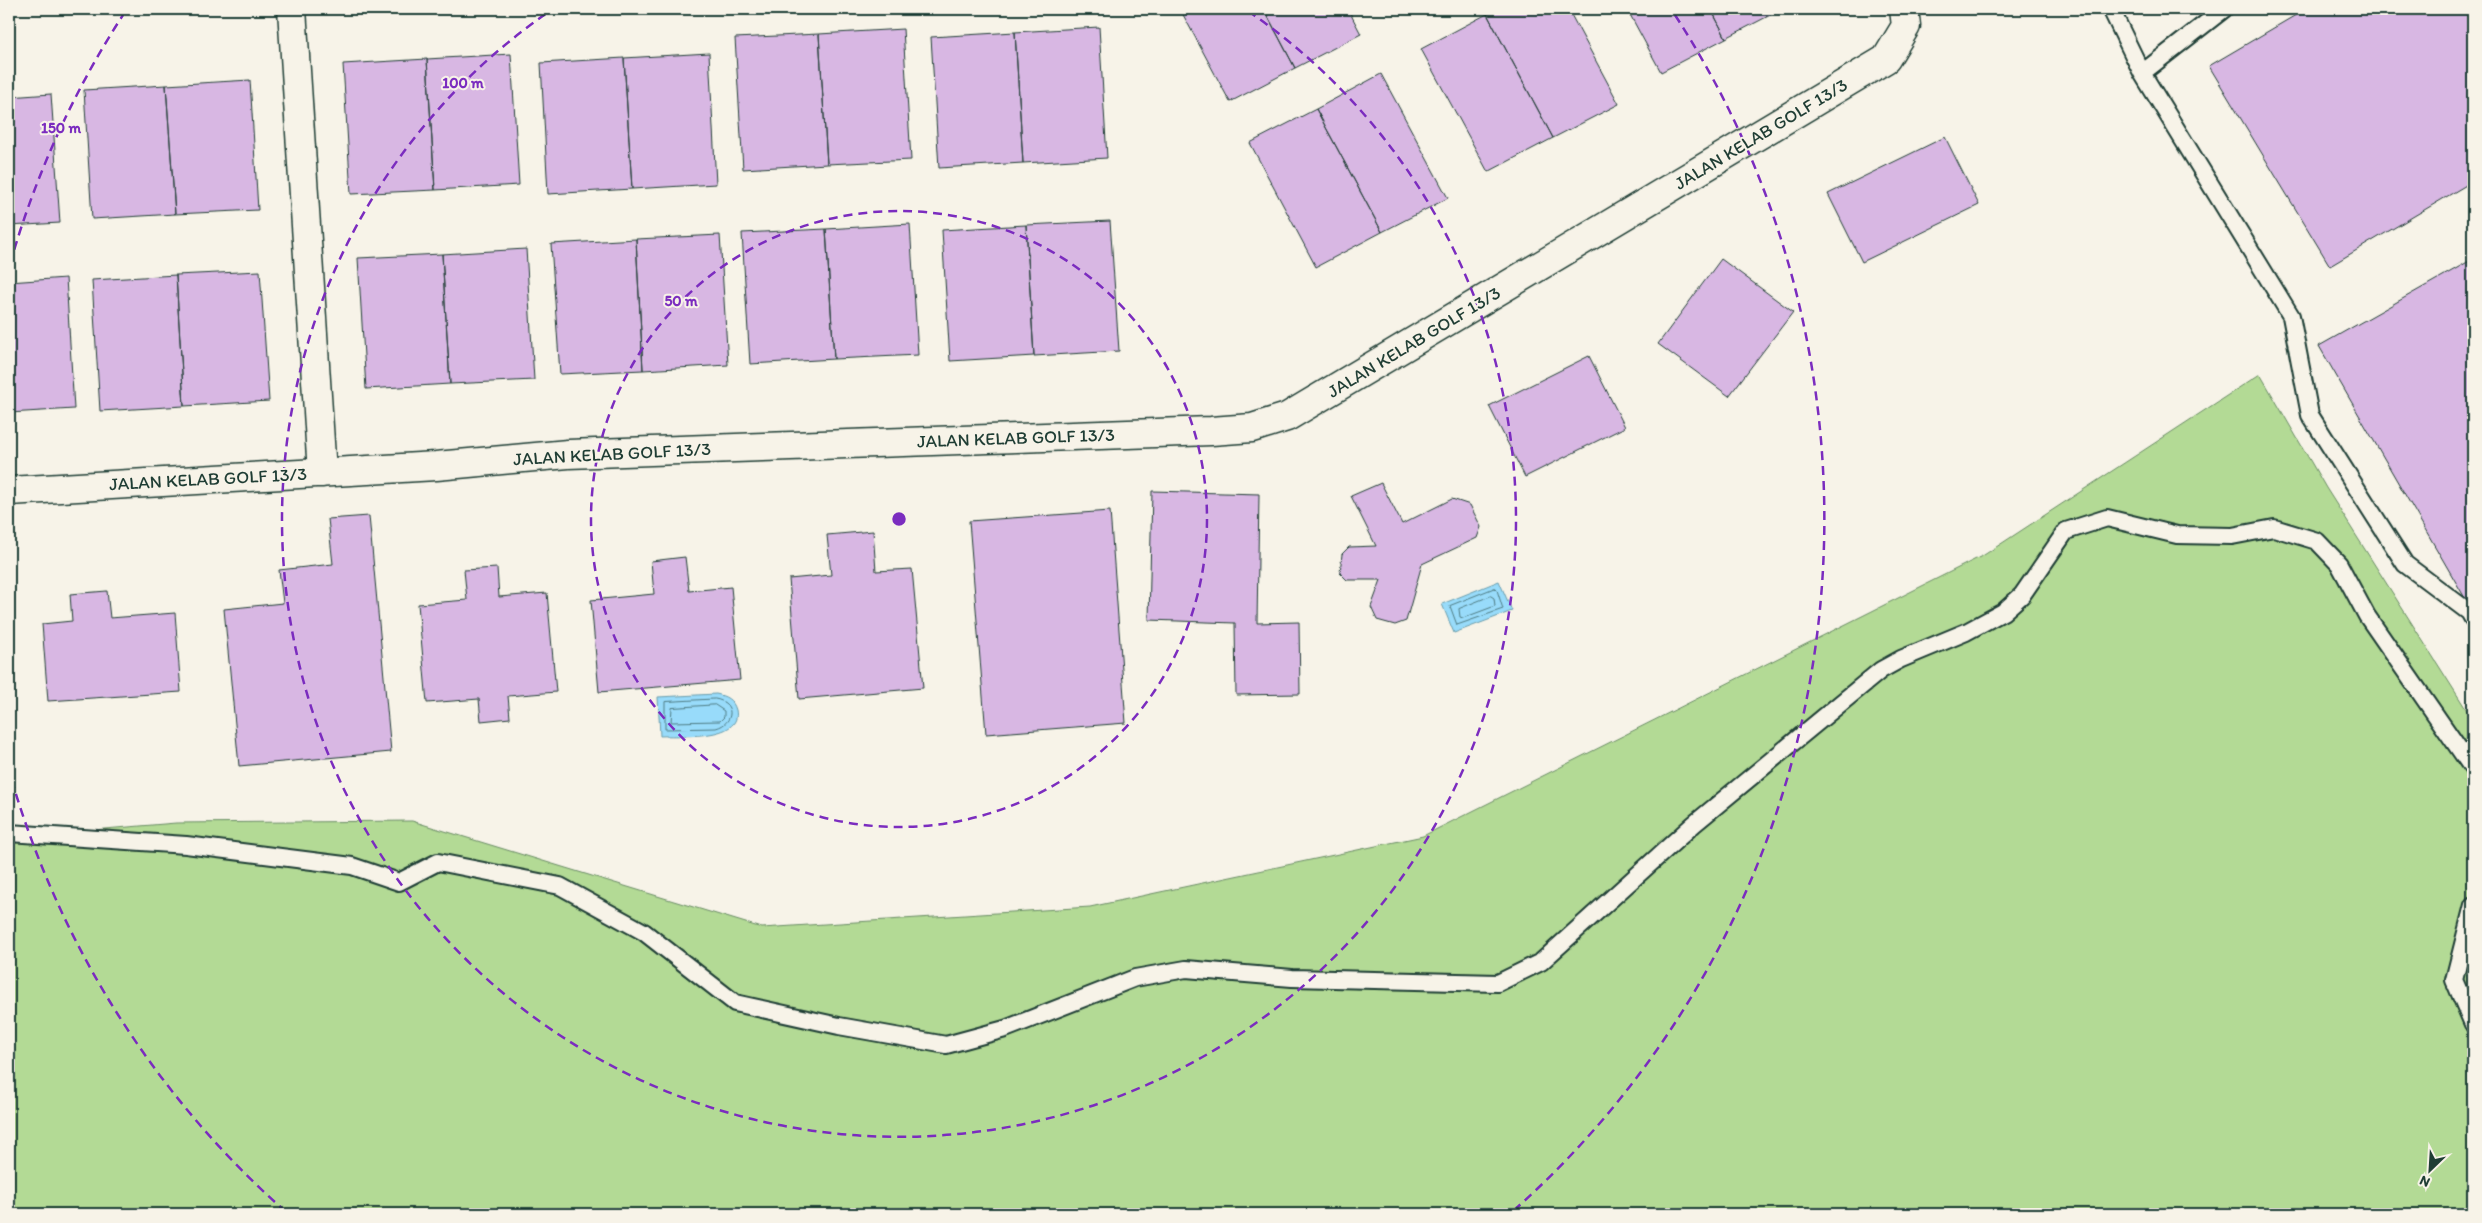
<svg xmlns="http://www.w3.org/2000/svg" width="2482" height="1223" viewBox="0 0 2482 1223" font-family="Itim,sans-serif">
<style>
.green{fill:#b3da95;stroke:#698c64}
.water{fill:#98dbfa;stroke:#689cab}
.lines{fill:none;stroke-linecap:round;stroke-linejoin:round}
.shore{stroke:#4f7c83;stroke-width:1}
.building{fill:#d8b7e3;stroke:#1f3d34}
.service-casing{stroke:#1f3d34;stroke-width:20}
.minor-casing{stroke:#1f3d34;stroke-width:31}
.service{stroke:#f7f3e8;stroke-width:16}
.minor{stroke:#f7f3e8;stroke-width:28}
.ring{fill:none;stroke:#7b2cbf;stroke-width:2.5;stroke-dasharray:9 6}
.labels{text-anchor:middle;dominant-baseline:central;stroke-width:4;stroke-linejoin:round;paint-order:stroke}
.street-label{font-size:18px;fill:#1f3d34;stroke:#f7f3e8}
.centre{fill:#7b2cbf;stroke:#f7f3e8;stroke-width:2.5}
.ring-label{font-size:15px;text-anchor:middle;font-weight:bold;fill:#7b2cbf;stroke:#f7f3e8;stroke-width:4;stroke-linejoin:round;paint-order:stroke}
</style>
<rect width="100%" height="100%" fill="#f7f3e8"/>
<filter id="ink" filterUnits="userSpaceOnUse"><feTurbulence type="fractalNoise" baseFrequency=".02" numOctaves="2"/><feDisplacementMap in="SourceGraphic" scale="10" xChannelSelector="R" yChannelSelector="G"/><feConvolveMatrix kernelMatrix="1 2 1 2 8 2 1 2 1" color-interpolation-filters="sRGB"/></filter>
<g filter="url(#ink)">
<path class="green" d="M2260,374L2326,488L2473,720V1214H9V837L176,823L412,821L762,928L1090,907L1423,836L1984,555Z"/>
<path class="water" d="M1499,581L1512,611L1454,633L1442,604Z
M716,694C725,696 733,699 736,710C743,741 679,735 660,736L658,697Z"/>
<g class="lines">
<path class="shore" d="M1495,588L1497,590L1503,609L1457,625L1450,606Z
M1491,596L1494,598L1495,606L1463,618L1460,617L1459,609Z
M715,699C735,702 735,723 716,728L665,729V702Z
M715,705L724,711V717L720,721L671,722L672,708Z"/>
</g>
<path class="building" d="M1180,9H1264L1295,68L1230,102Z
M1264,9H1348L1361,34L1295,68Z
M1498,9H1568L1619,104L1553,138L1487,14Z
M1627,9H1711L1726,38L1661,72Z
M1711,9H1782L1726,38Z
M2306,9H2466L2473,20V181L2330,266L2209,66Z
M1487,14L1553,138L1488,172L1421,49Z
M1099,27L1107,158L1023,163L1015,32Z
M903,29L911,160L827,164L819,34Z
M1015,32L1023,163L939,168L931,37Z
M819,34L827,164L743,169L735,38Z
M709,53L716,184L632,189L624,58Z
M511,54L519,185L435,190L427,59Z
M624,58L632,189L548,194L541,63Z
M427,59L435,190L351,194L343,64Z
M1381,74L1448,198L1382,232L1316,109Z
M250,80L258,210L175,214L166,85Z
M166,85L175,214L92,219L84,90Z
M51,94L60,223L9,226V97Z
M1316,109L1382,232L1316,267L1250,143Z
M1945,137L1979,205L1862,262L1828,194Z
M1110,221L1119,351L1034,356L1026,225Z
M910,224L918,355L834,359L826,229Z
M1026,225L1034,356L950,361L942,230Z
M826,229L834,359L750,364L742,233Z
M720,235L728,365L643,370L636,239Z
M636,239L643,370L560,374L551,244Z
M526,249L534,380L450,384L442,254Z
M442,254L450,384L366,389L358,258Z
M1721,259L1793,312L1729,396L1658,344Z
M2473,259V603L2469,605L2319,346Z
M260,271L269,401L184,406L176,275Z
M176,275L184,406L100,411L92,280Z
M66,278L74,409L9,413V282Z
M1589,356L1625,427L1525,477L1489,406Z
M1381,483L1402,524L1452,499L1470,505L1481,527L1477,538L1422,564L1406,621L1395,625L1377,620L1371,607L1381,580H1347L1340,573L1342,554L1349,547L1376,546L1351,496Z
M1152,491L1259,494L1257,623L1299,622L1300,694L1236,695L1235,623L1149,620Z
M1110,511L1126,723L986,734L969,521Z
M369,516L391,752L239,766L224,609L283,603L279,570L333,564L328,519Z
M873,531L876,571L912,569L923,688L799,699L789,579L831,575L827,535Z
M685,557L689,591L731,587L740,680L599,692L591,600L654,594L651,561Z
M497,568L499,597L547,593L556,692L508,696L510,718L481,721L479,699L427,703L418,604L467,600L464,570Z
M107,591L110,618L175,613L181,692L48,701L42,624L72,621L70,594Z"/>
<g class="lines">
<defs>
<path id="service" d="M2111,9L2142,73L2291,316L2310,415L2405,564L2469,612L2473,619
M2142,73L2224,9
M9,833L186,845L352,866L399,882L438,862L560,886L644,932L735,1003L839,1026L946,1045L1005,1029L1135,978L1186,969L1292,978L1498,983L1541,962L1694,824L1881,670L1901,659L1966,632L2003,612L2022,595L2066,531L2107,518L2177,535L2232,536L2274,528L2317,541L2339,564L2367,616L2473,769
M2473,905L2454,980L2473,1024"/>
<path id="minor" d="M292,9L322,473
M9,491L436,466L568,454L1211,431L1252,428L1287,417L1886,59L1906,26L1904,9"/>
</defs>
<use href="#service" class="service-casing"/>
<use href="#minor" class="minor-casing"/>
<use href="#service" class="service"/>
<use href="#minor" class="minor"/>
</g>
</g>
<g class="ring">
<circle cx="899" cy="519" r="308"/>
<path d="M1248 11A617 617 0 1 1 550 11"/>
<path d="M286 1212A925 925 0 0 1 10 774M10 264A925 925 0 0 1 123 15M1675 15A925 925 0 0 1 1512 1212"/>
</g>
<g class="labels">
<g class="street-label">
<text transform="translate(1761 134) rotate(-31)">JALAN KELAB GOLF 13/3</text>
<text transform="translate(1414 342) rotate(-31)">JALAN KELAB GOLF 13/3</text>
<text transform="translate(1016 438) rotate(-2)">JALAN KELAB GOLF 13/3</text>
<text transform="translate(612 454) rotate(-3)">JALAN KELAB GOLF 13/3</text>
<text transform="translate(208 479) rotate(-3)">JALAN KELAB GOLF 13/3</text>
</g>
</g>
<circle cx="899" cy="519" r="8" class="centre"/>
<g class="ring-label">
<text x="463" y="88">100 m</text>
<text x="61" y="133">150 m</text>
<text x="681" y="306">50 m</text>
</g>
<rect width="2482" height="1223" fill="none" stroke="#f7f3e8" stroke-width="30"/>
<rect x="15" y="15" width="2452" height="1193" fill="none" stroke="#1f3d34" stroke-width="2" filter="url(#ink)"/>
<g transform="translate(2430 1170) rotate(205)" stroke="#f7f3e8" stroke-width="4" paint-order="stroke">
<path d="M0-4L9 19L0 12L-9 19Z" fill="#1f3d34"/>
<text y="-8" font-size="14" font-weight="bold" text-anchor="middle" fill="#1f3d34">N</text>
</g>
</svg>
